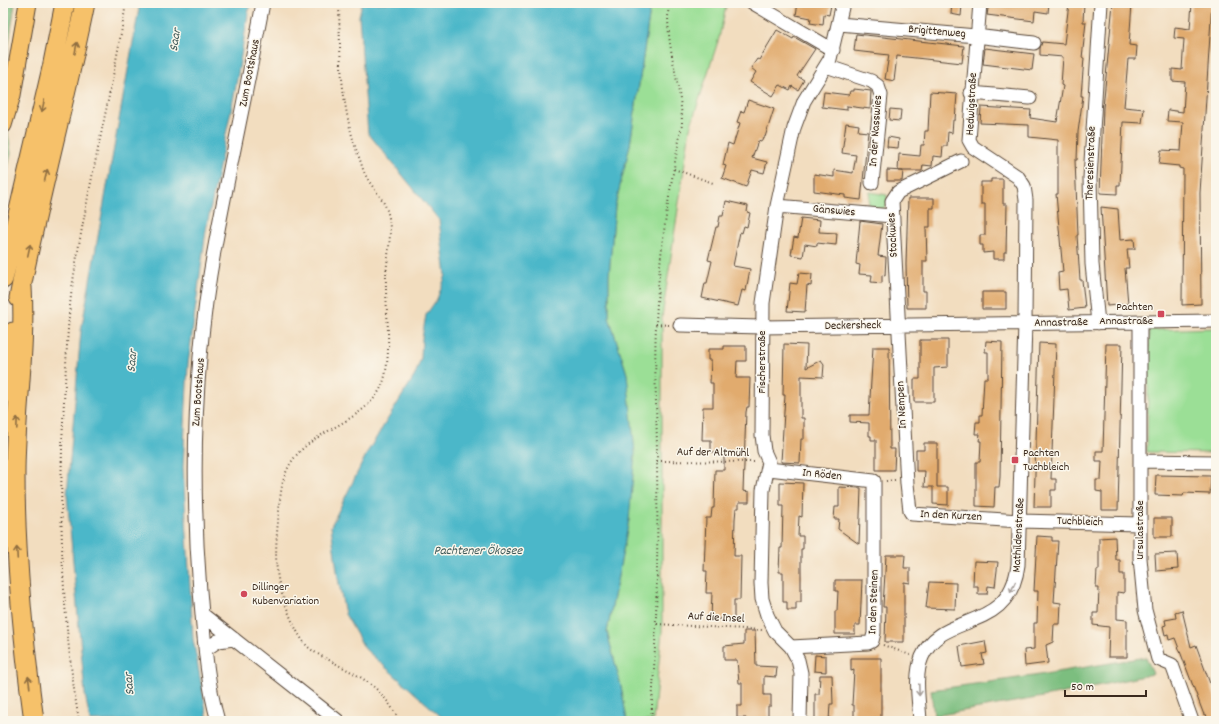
<svg xmlns="http://www.w3.org/2000/svg" width="1219" height="724" viewBox="0 0 1219 724" font-family="Dekko,sans-serif">
<style>
.green{fill:#9bdf96;stroke:#6b845a}
.forest{fill:#7cbe7f;stroke:#5c744e}
.water{fill:#4cb7c9;stroke:#447074}
.building{fill:#e1ab6e}
.lines{fill:none;stroke-linecap:round;stroke-linejoin:round}
.minor-casing{stroke:#564536;stroke-width:15}
.major-casing{stroke:#564536;stroke-width:19}
.highway-casing{stroke:#564536;stroke-width:21}
.path{stroke:#564536;stroke-width:2;stroke-dasharray:1 3;stroke-linecap:butt}
.minor{stroke:#fff;stroke-width:13}
.major{stroke:#f6c16b;stroke-width:17}
.highway{stroke:#f6c16b;stroke-width:19}
.oneway{stroke:#8f6e41}
.oneway2{stroke:#a79f9a}
.poi-dot{fill:#d1495b;stroke:#fbf7ec;stroke-width:1.5}
.labels{text-anchor:middle;dominant-baseline:central;stroke-width:3;stroke-linejoin:round;paint-order:stroke}
.street-label{font-size:12px;fill:#3b2a1e;stroke:#fbf7ec}
.poi-label{font-size:12px;fill:#3b2a1e;stroke:#fbf7ec;text-anchor:start}
.water-label{font-size:13px;font-style:italic;fill:#415b5a;stroke:#fbf7ec}
</style>
<rect width="100%" height="100%" fill="#fbf7ec"/>
<filter id="ink" filterUnits="userSpaceOnUse"><feTurbulence type="fractalNoise" baseFrequency=".025" numOctaves="2"/><feDisplacementMap in="SourceGraphic" scale="8" xChannelSelector="R" yChannelSelector="G"/><feConvolveMatrix kernelMatrix="1 2 1 2 8 2 1 2 1" color-interpolation-filters="sRGB"/></filter>
<filter id="wash" filterUnits="userSpaceOnUse"><feTurbulence type="fractalNoise" baseFrequency=".012" numOctaves="4" result="noise"/><feDisplacementMap in="SourceGraphic" scale="16" xChannelSelector="R" yChannelSelector="G"/><feGaussianBlur stdDeviation="0.9" result="paint"/><feColorMatrix in="noise" values="0 0 0 0 0 0 0 0 0 0 0 0 0 0 0 0 0 1.4 0 .05"/><feComposite in="paint" operator="in"/></filter>
<g filter="url(#wash)">
<rect width="100%" height="100%" fill="#f2ddbf"/>
<path class="green" d="M651,3H723L726,6L719,38L690,128L662,317V632L653,721H627L621,686L607,632L629,520L627,374L609,317V275L615,206L630,145Z
M870,192L887,195V204L883,209L868,208Z
M1216,328V453L1147,452L1149,330Z"/>
<path class="forest" d="M3,3H15L3,83Z
M3,101L11,153L3,191Z
M1146,657L1153,674L1054,695L934,716L931,690L1033,676Z"/>
<path class="water" d="M140,3H250L235,91L206,230L188,364L183,467L193,639L208,721H90L85,694L67,495L81,331Z
M362,3H651L630,145L615,206L609,275V317L627,374L635,453L629,520L607,632L621,686L627,721H446L365,649L345,614L338,578L331,526L368,451L415,375L421,358L422,338L426,315L437,299L446,275L439,220L368,133L359,16Z"/>
<g id="blocks">
<path class="building" d="M798,3H820L831,5L829,15L824,14L823,25L810,23L811,18L796,15Z
M952,3L962,5L961,16L951,14Z
M989,3H1049L1048,13L1035,11L1034,21L987,15Z
M1069,3H1084L1083,22H1086L1082,58H1084L1081,96H1083L1078,132L1077,160H1075L1078,235H1077L1080,280H1082L1085,308L1069,310L1067,289L1059,290L1058,273L1063,272L1056,194H1058V140L1029,137V125L980,123L981,107L1031,110L1030,118L1057,122L1063,86L1061,85L1063,57L1040,55V48L1042,42L1064,44Z
M1113,3H1132L1129,45L1137,46L1136,59H1128L1124,107L1144,109L1142,123L1123,122L1120,185H1117V194L1100,193L1103,108Z
M1192,3H1212L1200,193L1201,304L1182,305L1183,169L1179,168V166L1159,164L1161,150L1181,151L1183,122L1167,121L1168,110L1183,112L1185,82L1172,81V69L1182,70L1184,39L1174,38L1175,27L1190,29Z
M777,30L793,39L794,37L815,49L797,76L804,80L798,90L792,86L790,90L780,85L773,96L750,82L756,72L751,68L757,59L759,60Z
M856,34L964,46L962,63L897,56L894,81L885,79L889,55L854,51Z
M985,48L1034,54L1032,70L983,64Z
M854,89L871,91L870,109L847,106V110L822,107L824,92L849,95L850,91H854Z
M930,92L957,94L955,120H953L952,133L948,132L947,146H943L942,157L933,156L932,166L923,165L922,171H898L899,154L920,156L921,145H924L925,131H928Z
M748,100L774,109L765,137H763L761,142L758,141L752,158L767,162L764,173L752,170L746,187L722,178L726,166L723,165L728,143L733,145L740,123L737,122L741,111L744,112Z
M890,109L901,110L900,121L889,120Z
M846,123L859,125L858,131L868,132L861,200L845,198V195L814,191V174L834,177V170L853,173L856,155L842,153Z
M888,137L899,139L898,148L887,147Z
M887,170L903,171L902,181H887Z
M991,179H1003V204H1007L1006,252H1004V259H993V252L983,253V245H980V235H985V204H981V182H991Z
M908,198H934V208H930V227H926L927,261H923V291H926V308H907L906,264Z
M726,201L748,206L747,212L750,213L747,227L744,226L742,233L740,232L733,266L750,269L746,291L742,290L738,306L702,298L705,283H707L712,261L708,260L716,227H718L720,216H723Z
M1101,207L1118,209L1120,240L1134,239L1135,249H1127L1129,268H1125L1128,304L1107,306Z
M801,218L820,220L819,232L837,233L836,245L817,243V246L805,244L803,257L791,255L794,237L798,238Z
M860,221L882,224L878,256L886,257L885,276L882,275V283L871,282L872,275L859,274L860,265L856,264Z
M799,273L812,274L811,286L807,285L805,312L787,311L790,283L797,284Z
M982,292H1006V309H982Z
M920,340H948V367L934,368V402H914V379H920Z
M986,341L1002,342L1000,477L999,487H995L994,507L976,506V462H980L981,441H979L980,434H975L976,422H980V415H982L984,378H988V352H985Z
M1039,343L1056,344L1051,479H1056V490H1051V507H1034Z
M784,344L807,345L806,368L821,360L824,364L823,377L801,376V418H804V439H801L800,463L781,462L785,395H783Z
M1106,344H1122L1118,510H1102V492L1096,491V480H1101L1102,461H1096V451H1103Z
M724,346H746V361H737L736,378H750L749,407H747L746,412L743,491L749,492V502H739V508H736L735,519L734,556H741L740,600H734V619H711L712,593H706L707,571H704L706,518H711L712,508H714L715,470H724V452H711V440H702L703,407H713V383H710L711,360H708V349H724Z
M873,347H889L890,449H895L894,470H876V440H871V436H869V423L850,422V415H869Z
M924,443H937V487H948V505L933,504V487H924L925,471H916V450H924Z
M1156,475L1211,476L1210,494L1184,493L1183,496L1155,495Z
M780,482L803,483L802,517L799,516L798,536H803V549H801V602H796V610H787V602H783V572H779L780,548H782L783,506H780Z
M839,487L861,488L859,544L838,529L839,519H834L835,507H839Z
M1154,518H1172V537H1154Z
M1037,536L1052,537V541H1058L1054,602L1061,603L1060,624H1054L1053,642L1046,645L1048,663L1025,666L1024,650L1034,649V623H1037L1038,591H1034Z
M1115,537L1116,560H1120V574H1124V593L1117,592V619L1127,620V657H1108L1109,627L1093,625V613H1098L1099,588H1096L1097,570H1099V538Z
M1177,553L1178,569L1156,571L1155,554Z
M886,555H905L904,568H910V583L904,582V642H885L886,607H883Z
M974,561L998,562L995,587L988,586L987,594H978V586H973Z
M835,580H862L860,625H855V634H835V611H837L838,591H835Z
M929,582L956,583L955,609L926,608Z
M1182,610L1191,647L1196,645L1216,700V721H1208L1206,714L1204,715L1175,638L1169,640L1168,634L1165,635L1163,626L1166,625L1165,620L1176,618L1175,612Z
M744,631H755L756,666L777,667L776,677L764,676V695H771V706H768V721H746V718H737V706H742V683H739L737,660H724V646L744,644Z
M985,641L987,653L982,654L984,664L962,667L959,646Z
M815,655L826,656V672L814,671Z
M851,658H881V721H854V705H852L854,670L851,671Z
M820,675H832L833,704H830L829,721H815V694H819Z"/>
</g>
</g>
<g filter="url(#ink)">
<use href="#blocks" fill-opacity="0" stroke="#564536" stroke-width="1"/>
<g class="lines">
<defs>
<path id="minor" d="M753,3L833,50
M839,24L976,36L1034,43
M826,66L871,81L878,86L881,95L872,183
M971,93L1030,98
M961,161L898,192L892,201L907,484L910,511L912,514L1020,521L1139,524
M777,206L892,216
M1098,323L1092,264L1090,178L1101,3
M1140,323V558L1145,610L1158,659L1172,665L1192,721
M680,325L762,327L1216,321
M1140,461L1216,462
M769,469L874,481V633L872,641L868,643L791,647
M202,614L338,721
M206,649L218,641L234,639
M218,721C206,680 204,634 200,591C191,477 194,359 215,246C230,165 248,84 263,3
M800,721L801,673L798,660L791,647L775,631L767,615L762,599L761,583L763,490L769,462L764,451L762,435L763,303L777,206L794,128L804,101L830,59L843,3
M920,721C919,701 914,676 922,657C942,610 1009,635 1018,565L1025,323L1026,200L1024,186L1018,177L973,147L969,140L980,3"/>
<path id="major" d="M3,125L12,95L28,3"/>
<path id="highway" d="M3,279L52,68L65,3
M22,287C26,349 15,411 15,474C15,557 23,639 34,721
M19,298C38,199 65,102 85,3
M3,394L13,332"/>
</defs>
<use href="#minor" class="minor-casing"/>
<use href="#major" class="major-casing"/>
<use href="#highway" class="highway-casing"/>
<path class="path" d="M339,3C340,56 340,104 358,155C361,161 362,168 365,174C373,191 385,197 389,218C392,238 387,256 386,276C385,309 392,342 385,376C374,424 308,426 288,468C280,484 280,503 278,521C276,544 274,568 281,591C286,607 296,635 308,647C317,655 330,660 340,666C370,681 383,691 400,721
M674,169L713,183
M656,324L669,325
M657,461L756,462
M886,481L895,480
M657,624L762,630
M883,645L910,655
M79,721C60,609 58,496 65,384C67,348 68,310 74,275C88,184 112,94 126,3
M651,721C657,635 658,548 657,461C657,416 654,371 656,326C658,258 669,191 682,125C682,85 664,44 669,3"/>
<use href="#minor" class="minor"/>
<use href="#major" class="major"/>
<use href="#highway" class="highway"/>
</g>
<defs><path id="oneway-shaft" d="M-6 0H5M1.5-3L5.5 0L1.5 3" fill="none" stroke-width="1.6" stroke-linecap="round" stroke-linejoin="round"/></defs>
<g class="oneway">
<use href="#oneway-shaft" transform="translate(76 48) rotate(-79)"/>
<use href="#oneway-shaft" transform="translate(43 106) rotate(103)"/>
<use href="#oneway-shaft" transform="translate(46 175) rotate(-76)"/>
<use href="#oneway-shaft" transform="translate(29 250) rotate(-78)"/>
<use href="#oneway-shaft" transform="translate(17 423) rotate(-88)"/>
<use href="#oneway-shaft" transform="translate(17 553) rotate(-93)"/>
<use href="#oneway-shaft" transform="translate(29 682) rotate(-98)"/>
</g>
<g class="oneway2">
<use href="#oneway-shaft" transform="translate(1013 587) rotate(114)"/>
<use href="#oneway-shaft" transform="translate(919 690) rotate(88)"/>
</g>
</g>
<g class="poi-dot">
<rect x="1157" y="310" width="8" height="8" rx="2"/>
<rect x="1011" y="456" width="8" height="8" rx="2"/>
<circle cx="244" cy="594" r="4"/>
</g>
<g class="labels">
<g class="street-label">
<text transform="translate(937 32) rotate(5)">Brigittenweg</text>
<text transform="translate(250 73) rotate(-79)">Zum Bootshaus</text>
<text transform="translate(972 104) rotate(-87)">Hedwigstraße</text>
<text transform="translate(876 131) rotate(-86)">In der Nasswies</text>
<text transform="translate(1091 163) rotate(-88)">Theresienstraße</text>
<text transform="translate(834 211) rotate(5)">Gänswies</text>
<text transform="translate(893 235) rotate(-93)">Stockwies</text>
<text transform="translate(1061 323) rotate(-1)">Annastraße</text>
<text transform="translate(853 326) rotate(-1)">Deckersheck</text>
<text transform="translate(762 362) rotate(-90)">Fischerstraße</text>
<text transform="translate(199 392) rotate(-86)">Zum Bootshaus</text>
<text transform="translate(902 405) rotate(-93)">In Nempen</text>
<text transform="translate(713 453) rotate(1)">Auf der Altmühl</text>
<text transform="translate(822 475) rotate(6)">In Röden</text>
<text transform="translate(951 516) rotate(3)">In den Kurzen</text>
<text transform="translate(1080 522) rotate(2)">Tuchbleich</text>
<text transform="translate(1140 530) rotate(-90)">Ursulastraße</text>
<text transform="translate(1019 535) rotate(-87)">Mathildenstraße</text>
<text transform="translate(874 602) rotate(-88)">In den Steinen</text>
<text transform="translate(716 618) rotate(3)">Auf die Insel</text>
</g>
<g class="poi-label">
<text x="1153" y="307" text-anchor="end">Pachten<tspan x="1153" dy="14">Annastraße</tspan></text>
<text x="1023" y="453">Pachten<tspan x="1023" dy="14">Tuchbleich</tspan></text>
<text x="252" y="587">Dillinger<tspan x="252" dy="14">Kubenvariation</tspan></text>
</g>
<g class="water-label">
<text transform="translate(176 40) rotate(-81)">Saar</text>
<text transform="translate(133 361) rotate(-85)">Saar</text>
<text x="478" y="551">Pachtener Ökosee</text>
<text transform="translate(130 684) rotate(-95)">Saar</text>
</g>
</g>
<rect width="1219" height="724" fill="none" stroke="#fbf7ec" stroke-width="16"/>
<path d="M1065 690v6h81v-6" fill="none" stroke="#3b2a1e" stroke-width="2"/>
<text x="1071" y="690" font-size="12" fill="#3b2a1e" stroke="#fbf7ec" stroke-width="3" paint-order="stroke">50 m</text>
</svg>
